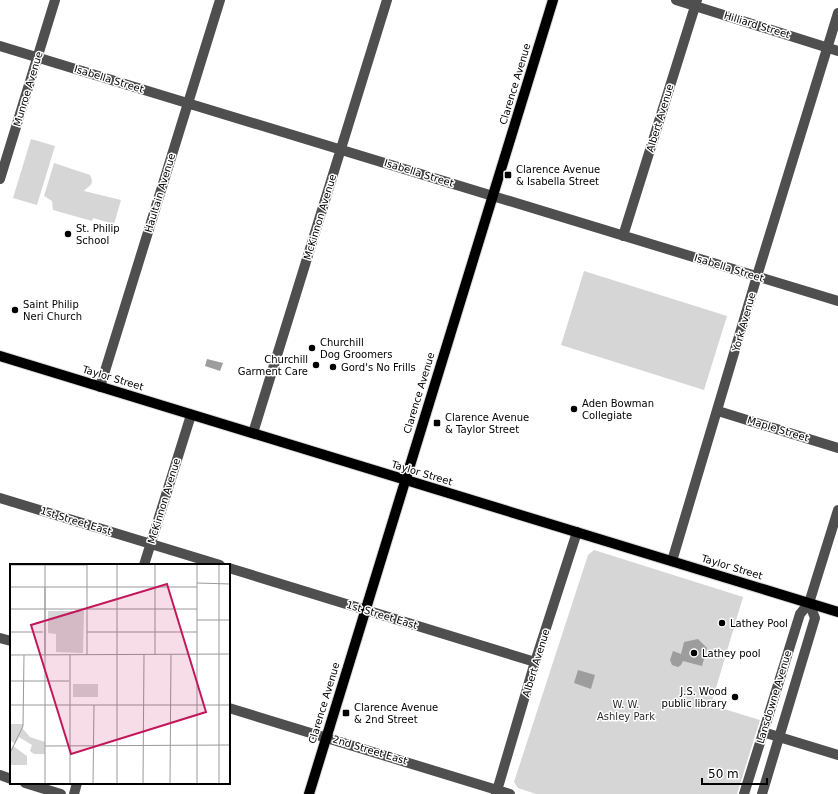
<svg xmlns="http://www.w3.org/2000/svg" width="838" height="794" viewBox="0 0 838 794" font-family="'DejaVu Sans',sans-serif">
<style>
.green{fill:#d6d6d6}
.water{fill:#9d9d9d}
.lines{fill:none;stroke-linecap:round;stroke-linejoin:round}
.major-casing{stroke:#dbdbdb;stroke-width:12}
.minor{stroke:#4f4f4f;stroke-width:10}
.major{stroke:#000;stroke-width:10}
.poi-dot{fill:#000;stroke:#fff;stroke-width:1.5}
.labels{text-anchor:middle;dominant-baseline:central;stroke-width:3;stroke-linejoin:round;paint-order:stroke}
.street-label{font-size:10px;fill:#000;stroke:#fff}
.poi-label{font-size:10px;fill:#000;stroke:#fff;text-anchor:start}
.park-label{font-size:10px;fill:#2d2d2d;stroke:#fff}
.inset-road{fill:none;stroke:#999;stroke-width:1}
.view{fill:#c2185b;fill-opacity:0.15;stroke:#c2185b;stroke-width:2}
.inset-edge{fill:none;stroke:#000;stroke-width:2}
</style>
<rect width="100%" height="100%" fill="#fff"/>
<path class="green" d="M31,139L55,146L37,205L13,198Z
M54,163L90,175C95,186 89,185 84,191L121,200L114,224L93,218L92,221L53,210L52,201L44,196Z
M584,271L727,316L704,390L561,345Z
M594,550L743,597L711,705L760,720L737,794H536L518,788L514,782L588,555Z"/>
<path class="water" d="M207,359L223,363L220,371L205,366Z
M698,639L707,648L702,666L683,661L681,665L678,667L672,665L670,660L673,651L681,654L684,642Z
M578,670L595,675L591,689L574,683Z"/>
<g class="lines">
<defs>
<path id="major" d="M0,356L838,612
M309,794L553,0"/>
</defs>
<use href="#major" class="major-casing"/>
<path class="minor" d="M676,0L838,51
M0,46L838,301
M0,179L55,0
M623,236L697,0
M100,387L220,0
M718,411L838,448
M253,433L387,0
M0,498L220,565
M672,561L757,276L838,13
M144,565L191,415
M229,568L535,662
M0,638L11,641
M229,708L510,794
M763,732L838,755
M0,775L11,779
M25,783L61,794
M74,794L77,783
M496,794L535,662L577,532
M744,794L800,614L809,603L838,510
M762,794L815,618L809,603"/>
<use href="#major" class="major"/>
</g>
<g class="poi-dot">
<rect x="504" y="171" width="8" height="8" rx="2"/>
<circle cx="68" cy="234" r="4"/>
<circle cx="15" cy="310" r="4"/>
<circle cx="312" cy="348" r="4"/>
<circle cx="316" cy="365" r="4"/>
<circle cx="333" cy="367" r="4"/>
<circle cx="574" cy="409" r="4"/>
<rect x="433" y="419" width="8" height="8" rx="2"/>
<circle cx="722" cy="623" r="4"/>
<circle cx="694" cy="653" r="4"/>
<circle cx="735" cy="697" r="4"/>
<rect x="342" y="709" width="8" height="8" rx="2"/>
</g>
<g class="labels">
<g class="street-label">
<text transform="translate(757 25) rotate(17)">Hilliard Street</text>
<text transform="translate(109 79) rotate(17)">Isabella Street</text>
<text transform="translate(515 84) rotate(-73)">Clarence Avenue</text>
<text transform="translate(28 89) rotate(-73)">Munroe Avenue</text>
<text transform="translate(660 118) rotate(-73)">Albert Avenue</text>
<text transform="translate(419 173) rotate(17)">Isabella Street</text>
<text transform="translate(160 193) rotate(-73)">Haultain Avenue</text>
<text transform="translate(320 217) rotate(-73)">McKinnon Avenue</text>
<text transform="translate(729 268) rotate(17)">Isabella Street</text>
<text transform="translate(744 322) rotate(-74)">York Avenue</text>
<text transform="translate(113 378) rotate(17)">Taylor Street</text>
<text transform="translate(419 393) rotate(-73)">Clarence Avenue</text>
<text transform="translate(778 429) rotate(17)">Maple Street</text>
<text transform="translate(422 473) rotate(17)">Taylor Street</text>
<text transform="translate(164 501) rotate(-73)">McKinnon Avenue</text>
<text transform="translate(76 521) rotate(17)">1st Street East</text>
<text transform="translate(732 567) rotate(17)">Taylor Street</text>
<text transform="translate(382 615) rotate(17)">1st Street East</text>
<text transform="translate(536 663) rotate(-73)">Albert Avenue</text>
<text transform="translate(774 697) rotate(-73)">Lansdowne Avenue</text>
<text transform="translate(324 703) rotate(-73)">Clarence Avenue</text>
<text transform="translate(370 750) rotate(17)">2nd Street East</text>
</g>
<g class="poi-label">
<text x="516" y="169">Clarence Avenue<tspan x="516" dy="12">&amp; Isabella Street</tspan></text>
<text x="76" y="228">St. Philip<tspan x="76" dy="12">School</tspan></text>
<text x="23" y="304">Saint Philip<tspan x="23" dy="12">Neri Church</tspan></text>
<text x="320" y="342">Churchill<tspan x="320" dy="12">Dog Groomers</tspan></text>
<text x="308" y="359" text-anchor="end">Churchill<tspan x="308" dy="12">Garment Care</tspan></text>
<text x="341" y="367">Gord's No Frills</text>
<text x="582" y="403">Aden Bowman<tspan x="582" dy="12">Collegiate</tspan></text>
<text x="445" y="417">Clarence Avenue<tspan x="445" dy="12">&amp; Taylor Street</tspan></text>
<text x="730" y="623">Lathey Pool</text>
<text x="702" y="653">Lathey pool</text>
<text x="727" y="691" text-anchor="end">J.S. Wood<tspan x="727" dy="12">public library</tspan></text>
<text x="354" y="707">Clarence Avenue<tspan x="354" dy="12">&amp; 2nd Street</tspan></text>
</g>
<g class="park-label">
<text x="626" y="704">W. W.<tspan x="626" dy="12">Ashley Park</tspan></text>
</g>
</g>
<g transform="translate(10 564)">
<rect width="220" height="220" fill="#fff"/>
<path d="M38,47H74L73,89L46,88V70L38,69ZM63,120H88V133H63ZM0,160H13V165L20,173L35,178V190H24L20,187L22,181L9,173L5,180L0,176ZM3,182L17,192V201H0V187Z" fill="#d6d6d6"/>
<path class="inset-road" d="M107,0H139M156,0H187V220M0,1H77M187,19L220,20M0,23H187M35,23V220M0,45H187M187,56H220M0,68H33M77,68H187M35,90V0M0,91L220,90M60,91V220M77,91V0M145,91V0M0,117H59M0,141H220M35,182L220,181M0,189L13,162L14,91M83,220L84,141M107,220V0M133,220L134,91M160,220L161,91M209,220V0"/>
<path class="view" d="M157,20L196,148L61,190L21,61Z"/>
<rect width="220" height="220" class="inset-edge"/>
</g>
<path d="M702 778v6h65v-6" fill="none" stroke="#000000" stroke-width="2"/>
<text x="708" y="778" font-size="12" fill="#000000" stroke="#ffffff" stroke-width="3" paint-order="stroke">50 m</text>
</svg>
